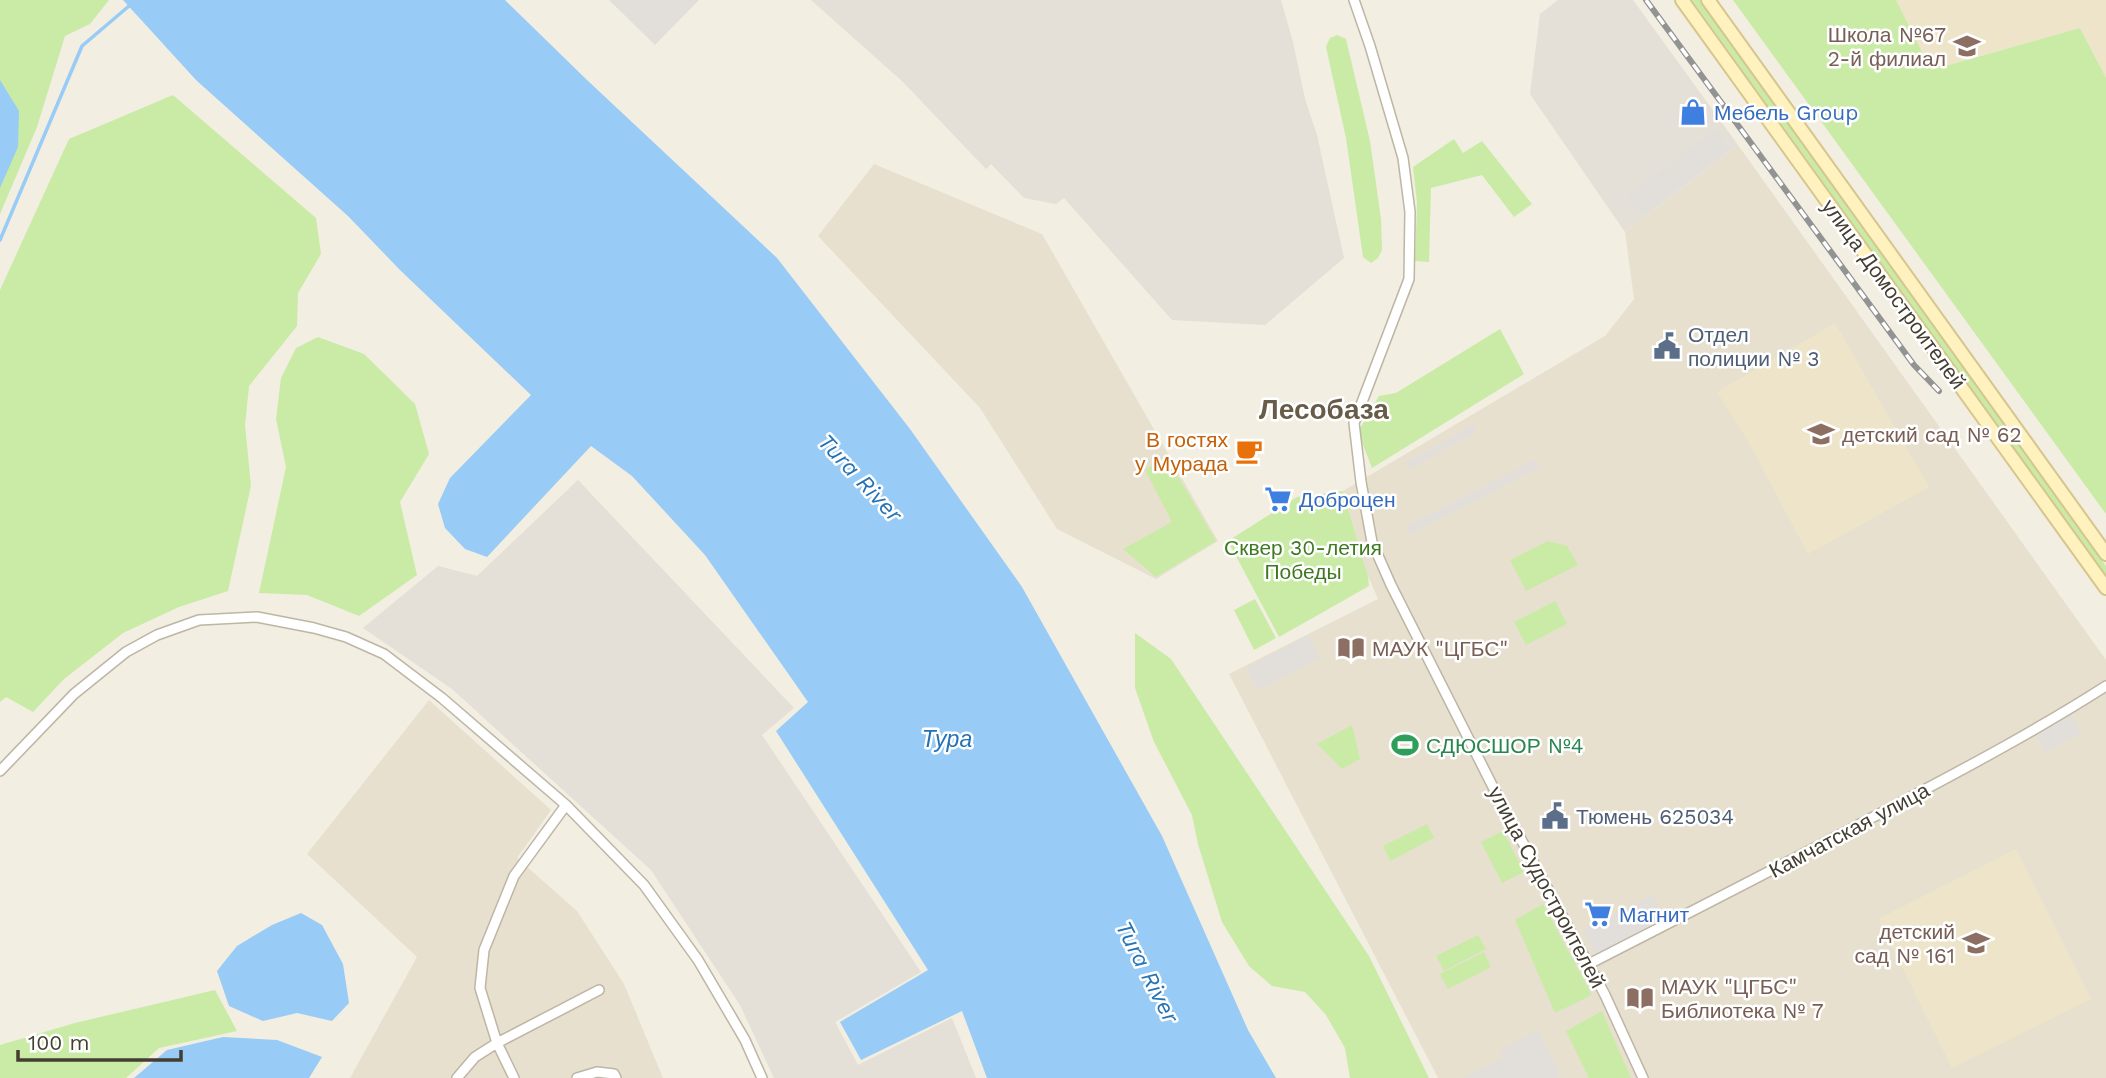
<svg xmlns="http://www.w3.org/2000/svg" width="2106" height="1078" viewBox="0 0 2106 1078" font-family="'Work Sans',sans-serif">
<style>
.residential{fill:#e7e0cf}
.industrial{fill:#e4dfd7}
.education{fill:#ede4ca}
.green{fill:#c9eba6}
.parking{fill:#e2dfdb}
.water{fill:#98cbf5}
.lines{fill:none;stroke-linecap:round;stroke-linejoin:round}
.stream{stroke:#98cbf5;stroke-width:3.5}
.minor-casing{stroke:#beb6a4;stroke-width:12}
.secondary-casing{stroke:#d6c68d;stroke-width:16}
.minor{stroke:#fff;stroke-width:9}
.secondary{stroke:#fff2bf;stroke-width:12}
.rail-casing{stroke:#939393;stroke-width:6}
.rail{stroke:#fff;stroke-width:3.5;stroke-dasharray:10;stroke-linecap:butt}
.labels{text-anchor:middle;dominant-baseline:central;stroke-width:5;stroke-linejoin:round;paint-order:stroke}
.education-label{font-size:21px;fill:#785e54;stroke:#fff;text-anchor:start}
.shop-label{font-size:21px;fill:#366cbe;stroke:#fff;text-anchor:start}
.street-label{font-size:21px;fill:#443e32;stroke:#fff}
.service-label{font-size:21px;fill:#4e5e75;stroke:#fff;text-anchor:start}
.food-label{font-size:21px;fill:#c56008;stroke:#fff;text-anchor:end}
.park-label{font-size:21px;fill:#3f7922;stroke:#fff}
.leisure-label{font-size:21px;fill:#27864d;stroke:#fff;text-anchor:start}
.water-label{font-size:23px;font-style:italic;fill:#2473b6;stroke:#fff}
.district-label{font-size:28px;font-weight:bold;fill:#675c48;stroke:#fff}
</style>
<rect width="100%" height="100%" fill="#f2eee1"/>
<path class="residential" d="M1738,145L2106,660V1078H1438L1229,674L1378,599L1368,576L1343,491L1605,336L1634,299L1625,232Z
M874,164L1042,234L1218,541L1156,579L1057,529L980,408L818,236Z
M429,700L551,810L517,858L577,911L624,984L663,1078H350L417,957L307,854Z"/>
<path class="industrial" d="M811,0H1281L1293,42L1305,99L1317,135L1344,258L1265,325L1172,320L1064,198L1056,204L1024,198L991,164L986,169L903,82Z
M1558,0H1633L1738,145L1625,232L1530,94L1540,14Z
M578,480L794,708L762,735L921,972L835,1022L858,1065L952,1018L976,1078H774L740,1005L651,870L452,689L363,628L438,566L477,576Z"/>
<path class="education" d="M1896,0H2106V78L2080,28L1930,70Z
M1835,323L1929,487L1808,554L1748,441L1717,392Z
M2016,849L2091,999L1952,1068L1878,919Z"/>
<path class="green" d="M0,0H109L90,24L65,36L37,127L0,214Z
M1692,0H1700L2106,566V576Z
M1733,0H1896L1931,70L2080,28L2106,78V514Z
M1337,35L1346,39L1370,141L1381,219L1382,250L1378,258L1371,263L1363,257L1346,138L1326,47L1330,38Z
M173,95L316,218L321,254L298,293L297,326L249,386L245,425L251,486L228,591L179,607L123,633L64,679L33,712L6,697L0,702V290L69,139Z
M1454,139L1463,153L1482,141L1532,204L1514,217L1482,175L1431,188L1429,262L1415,261L1417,203L1413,167Z
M1500,329L1524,374L1372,468L1358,432L1379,396L1396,393Z
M318,337L364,354L415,404L429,454L400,502L417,575L359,616L307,595L259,593L286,467L276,419L281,378L296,348Z
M1166,456L1216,541L1156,577L1123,549L1172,522L1145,470Z
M1343,491L1368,576L1369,586L1279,637L1228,541L1297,497Z
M1548,541L1567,546L1578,565L1526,591L1510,560Z
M1255,599L1276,638L1254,650L1234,610Z
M1555,601L1567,624L1526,645L1514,622Z
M1135,633L1171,659L1369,956L1429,1078H1350L1345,1048L1326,1015L1305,992L1272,986L1249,966L1222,922L1198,844L1192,815L1154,742L1135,688Z
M1352,725L1360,759L1342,769L1317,744Z
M1427,824L1434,838L1390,861L1383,846Z
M1503,831L1524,872L1502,883L1481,842Z
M1543,904L1592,995L1555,1013L1515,920Z
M1478,935L1486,949L1444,971L1436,956Z
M1484,952L1491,967L1448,989L1440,974Z
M215,990L237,1031L159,1048L126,1078H0V1045L75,1023Z
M1602,1011L1631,1078H1589L1566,1031Z"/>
<path class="parking" d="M609,0H699L655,45Z
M1715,130L1730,149L1642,216L1628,196Z
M1473,425L1477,432L1408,470L1405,463Z
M1536,459L1540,467L1409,535L1405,527Z
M1308,635L1320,658L1258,691L1246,668Z
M2071,714L2081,733L2046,752L2035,734Z
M1652,895L1666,922L1598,958L1583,931Z
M1538,1030L1561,1075L1555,1078H1464L1503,1057L1500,1050Z"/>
<path class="water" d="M123,0H505L587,80L777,258L910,429L1022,587L1162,836L1248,1030L1276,1078H987L962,1011L861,1060L840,1022L928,970L776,731L808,702L705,555L632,476L591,446L487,557L465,549L445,528L438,504L450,478L531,395L400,270L348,216L196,80Z
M0,80L19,111L18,147L0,188Z
M301,913L322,925L343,964L349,1003L332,1021L297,1013L263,1021L229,1006L217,971L237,946L272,925Z
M223,1037L277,1040L322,1057L309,1078H134L167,1050Z"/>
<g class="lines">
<path class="stream" d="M0,240L82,46L129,6"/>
<defs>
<path id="minor" d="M1354,0L1370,46L1403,158L1410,212L1409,279L1354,423L1361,482L1372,542L1391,585L1495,791L1605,995L1643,1078
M0,771L74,694L126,652L157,635L199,620L257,617L314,628L346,637L384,654L442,698L566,805L644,885L698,960L745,1040L762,1078
M1587,965C1694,910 1801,856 1907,799C1975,763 2042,727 2106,686
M457,1078L475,1057L497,1043L599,990
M514,1078L497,1043L480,988L484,950L514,876L566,805
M577,1078L597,1072L614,1074L616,1078"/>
<path id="secondary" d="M1682,0L2106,588
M1708,0L2106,554"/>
</defs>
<use href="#minor" class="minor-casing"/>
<use href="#secondary" class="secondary-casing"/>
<use href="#minor" class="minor"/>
<use href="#secondary" class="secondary"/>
<defs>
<path id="rail" d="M1646,0L1914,365L1939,391"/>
</defs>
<use href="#rail" class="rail-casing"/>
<use href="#rail" class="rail"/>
</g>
<defs>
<symbol id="school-bare" viewBox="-9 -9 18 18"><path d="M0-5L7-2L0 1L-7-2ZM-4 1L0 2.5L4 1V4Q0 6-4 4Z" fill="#8d6e63" stroke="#fff" stroke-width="2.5" paint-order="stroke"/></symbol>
<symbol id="shop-bare" viewBox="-9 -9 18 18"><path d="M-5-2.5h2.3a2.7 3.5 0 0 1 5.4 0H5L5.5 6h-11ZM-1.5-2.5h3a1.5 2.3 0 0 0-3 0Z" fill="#3f7fe0" stroke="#fff" stroke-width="2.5" paint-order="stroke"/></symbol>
<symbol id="civic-bare" viewBox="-9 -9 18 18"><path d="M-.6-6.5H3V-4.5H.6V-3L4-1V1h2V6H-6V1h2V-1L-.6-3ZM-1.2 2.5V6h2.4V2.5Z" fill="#5c6f8a" stroke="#fff" stroke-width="2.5" paint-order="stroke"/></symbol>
<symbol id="cafe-bare" viewBox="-9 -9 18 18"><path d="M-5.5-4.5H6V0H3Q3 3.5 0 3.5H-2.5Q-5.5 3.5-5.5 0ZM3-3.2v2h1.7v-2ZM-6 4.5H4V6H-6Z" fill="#e8710a" stroke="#fff" stroke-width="2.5" paint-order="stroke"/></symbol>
<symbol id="supermarket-bare" viewBox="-9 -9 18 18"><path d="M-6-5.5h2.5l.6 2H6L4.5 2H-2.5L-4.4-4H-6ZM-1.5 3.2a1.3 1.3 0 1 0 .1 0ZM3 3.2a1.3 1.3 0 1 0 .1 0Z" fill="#3f7fe0" stroke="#fff" stroke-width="2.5" paint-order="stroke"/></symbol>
<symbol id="library-bare" viewBox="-9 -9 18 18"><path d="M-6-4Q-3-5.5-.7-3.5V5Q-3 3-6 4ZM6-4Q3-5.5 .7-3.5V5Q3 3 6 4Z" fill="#8d6e63" stroke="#fff" stroke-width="2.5" paint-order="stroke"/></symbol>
<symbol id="stadium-bare" viewBox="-9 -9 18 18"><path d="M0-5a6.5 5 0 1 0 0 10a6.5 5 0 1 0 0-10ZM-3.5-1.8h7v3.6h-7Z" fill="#2e9e5b" stroke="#fff" stroke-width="2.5" paint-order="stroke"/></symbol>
</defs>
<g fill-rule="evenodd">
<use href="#school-bare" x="1948" y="27" width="38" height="38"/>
<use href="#shop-bare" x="1674" y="93" width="38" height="38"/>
<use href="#civic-bare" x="1648" y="327" width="38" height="38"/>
<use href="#school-bare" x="1802" y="415" width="38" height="38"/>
<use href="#cafe-bare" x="1230" y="432" width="38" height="38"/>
<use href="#supermarket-bare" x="1259" y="480" width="38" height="38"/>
<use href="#library-bare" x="1332" y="629" width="38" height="38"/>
<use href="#stadium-bare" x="1386" y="726" width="38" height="38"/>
<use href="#civic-bare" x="1536" y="797" width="38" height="38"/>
<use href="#supermarket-bare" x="1579" y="895" width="38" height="38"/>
<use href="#school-bare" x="1957" y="924" width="38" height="38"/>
<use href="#library-bare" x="1621" y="979" width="38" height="38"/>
</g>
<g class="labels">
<g class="education-label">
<text x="1946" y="34" text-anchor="end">Школа №67<tspan x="1946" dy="24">2-й филиал</tspan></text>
<text x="1842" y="434">детский сад № 62</text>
<text x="1372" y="648">МАУК "ЦГБС"</text>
<text x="1955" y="931" text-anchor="end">детский<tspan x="1955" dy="24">сад № 161</tspan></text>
<text x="1661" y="986">МАУК "ЦГБС"<tspan x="1661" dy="24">Библиотека № 7</tspan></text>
</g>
<g class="shop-label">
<text x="1714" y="112">Мебель Group</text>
<text x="1299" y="499">Доброцен</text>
<text x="1619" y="914">Магнит</text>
</g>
<g class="street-label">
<text transform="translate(1894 294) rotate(54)">улица Домостроителей</text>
<text transform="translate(1849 830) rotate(-28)">Камчатская улица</text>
<text transform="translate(1547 887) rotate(62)">улица Судостроителей</text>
</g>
<g class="service-label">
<text x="1688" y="334">Отдел<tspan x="1688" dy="24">полиции № 3</tspan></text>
<text x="1576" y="816">Тюмень 625034</text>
</g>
<g class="food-label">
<text x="1228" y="439">В гостях<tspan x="1228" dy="24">у Мурада</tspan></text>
</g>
<g class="park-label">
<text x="1303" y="547">Сквер 30-летия<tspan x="1303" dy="24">Победы</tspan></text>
</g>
<g class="leisure-label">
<text x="1426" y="745">СДЮСШОР №4</text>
</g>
<g class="water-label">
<text transform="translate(860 478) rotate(47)">Tura River</text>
<text x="947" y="739">Тура</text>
<text transform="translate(1147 972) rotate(63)">Tura River</text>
</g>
<g class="district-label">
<text x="1324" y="409">Лесобаза</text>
</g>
</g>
<path d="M18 1050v10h163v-10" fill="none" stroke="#443e32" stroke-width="3.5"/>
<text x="28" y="1050" font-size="21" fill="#443e32" stroke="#ffffff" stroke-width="5" paint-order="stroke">100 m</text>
</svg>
